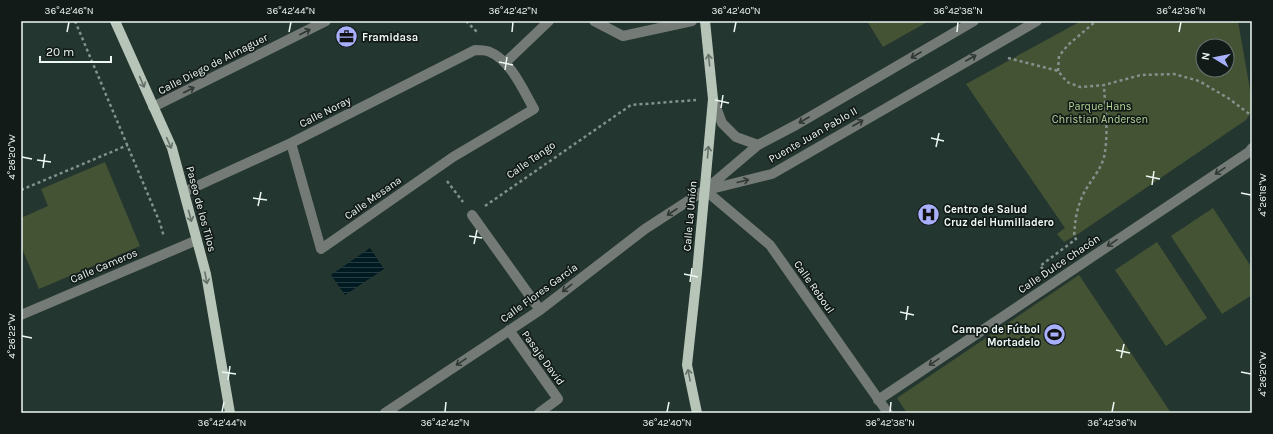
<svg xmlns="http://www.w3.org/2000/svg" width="1273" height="434" viewBox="0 0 1273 434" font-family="Karla,sans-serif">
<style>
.green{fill:#445334;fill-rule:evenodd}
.water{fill:url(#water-rules)}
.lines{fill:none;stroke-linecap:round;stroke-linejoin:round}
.path{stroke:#83918c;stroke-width:2.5;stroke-dasharray:3 3;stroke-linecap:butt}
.minor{stroke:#747b76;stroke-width:10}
.major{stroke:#b7c5b9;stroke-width:10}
.oneway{stroke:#303835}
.oneway2{stroke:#657069}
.ticks{fill:none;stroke:#edf8f4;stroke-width:1.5}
.labels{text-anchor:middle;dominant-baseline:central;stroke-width:3.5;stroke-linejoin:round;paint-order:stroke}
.poi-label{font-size:11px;font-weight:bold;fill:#edf8f4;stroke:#131b19;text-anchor:start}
.street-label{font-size:11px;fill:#edf8f4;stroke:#131b19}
.park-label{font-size:11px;fill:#b6d697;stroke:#131b19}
.neatline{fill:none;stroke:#edf8f4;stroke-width:1.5}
.ticks-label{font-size:10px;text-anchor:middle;fill:#edf8f4}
</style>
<defs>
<pattern id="water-rules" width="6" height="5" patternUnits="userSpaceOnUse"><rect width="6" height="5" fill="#001a21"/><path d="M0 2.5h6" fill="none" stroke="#263c42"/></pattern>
</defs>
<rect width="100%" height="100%" fill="#243630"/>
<path class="green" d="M867,21H929L883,47Z
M1081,21H1238L1252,101V111L1246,120L1078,234L1064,242L1057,234L1065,228L966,84ZM1203,46H1227V70H1203Z
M105,162L140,246L39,289L21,246V218L48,206L41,189Z
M1213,208L1252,268V295L1222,314L1171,236Z
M1157,242L1207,318L1166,346L1115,270Z
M1079,275L1171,413H907L897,398Z"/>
<path class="water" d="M370,248L384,269L345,295L331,275Z"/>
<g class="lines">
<path class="path" d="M75,21L160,223L164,237
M466,21L477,32
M1008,58L1058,71L1067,82L1080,87L1104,85L1141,75L1174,74L1199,81L1228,98L1252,116
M1058,71L1059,56L1068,45L1096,21
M447,181L463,202
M21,190L128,145
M485,206L631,105L696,100
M1043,269L1040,266L1076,239L1074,237C1075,222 1076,211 1082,197C1088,183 1100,172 1104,157C1109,134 1105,108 1104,85"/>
<path class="minor" d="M594,21L623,36L692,21
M505,63L549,21
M713,99L722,123L736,137L758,145
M153,107L326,21
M705,190L770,245L888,413
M707,190L772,174L1037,21
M184,192L291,143L475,50C479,50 486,50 490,52C511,61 523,90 534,109L453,157L321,249L291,143
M472,215L540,310
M21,315L197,240
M509,330L558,399L539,413
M878,400L1249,152L1252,148
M385,413L540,310L645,229L705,190L758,145L796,125L974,21"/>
<path class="major" d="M115,21L172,148L206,274L230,413
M697,413L687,365L697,273L713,99L705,21"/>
</g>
<defs><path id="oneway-shaft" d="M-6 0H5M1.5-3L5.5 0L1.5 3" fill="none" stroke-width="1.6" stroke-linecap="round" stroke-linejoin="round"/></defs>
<g class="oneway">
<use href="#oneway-shaft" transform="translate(305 32) rotate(-27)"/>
<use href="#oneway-shaft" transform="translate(916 55) rotate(150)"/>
<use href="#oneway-shaft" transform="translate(971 58) rotate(-30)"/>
<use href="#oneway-shaft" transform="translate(189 90) rotate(-27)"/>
<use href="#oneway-shaft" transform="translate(804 120) rotate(150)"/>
<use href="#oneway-shaft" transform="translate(858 123) rotate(-30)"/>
<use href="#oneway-shaft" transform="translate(1220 171) rotate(146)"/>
<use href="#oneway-shaft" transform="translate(743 181) rotate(-14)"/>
<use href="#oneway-shaft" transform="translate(672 212) rotate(147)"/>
<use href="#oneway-shaft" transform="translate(1112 243) rotate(146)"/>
<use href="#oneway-shaft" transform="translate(567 288) rotate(142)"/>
<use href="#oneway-shaft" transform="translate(461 362) rotate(146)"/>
<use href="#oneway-shaft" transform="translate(934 362) rotate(146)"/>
</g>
<g class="oneway2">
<use href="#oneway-shaft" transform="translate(709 60) rotate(-96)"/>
<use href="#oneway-shaft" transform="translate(142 82) rotate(66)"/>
<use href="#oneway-shaft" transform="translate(169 143) rotate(66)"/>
<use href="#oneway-shaft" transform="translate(708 152) rotate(-85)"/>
<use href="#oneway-shaft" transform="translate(190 216) rotate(75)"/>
<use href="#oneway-shaft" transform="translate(206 278) rotate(79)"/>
<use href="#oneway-shaft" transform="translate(689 375) rotate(-101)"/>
</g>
<path class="ticks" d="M67,32L69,22M289,32L291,22M512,32L513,22M734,32L736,22M957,32L958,22M1179,32L1181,22M499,62L513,65M505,70L507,57M715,100L729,103M721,108L723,95M931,138L944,141M936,147L939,133M22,157L32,159M37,160L51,162M43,168L45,154M1146,176L1160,179M1152,185L1154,171M1241,193L1251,195M253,198L267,200M258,206L261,192M469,236L482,238M474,244L477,230M684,274L698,277M690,282L692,268M900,312L914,315M906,320L908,306M22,336L32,338M1116,350L1130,353M1121,358L1124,344M222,372L236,374M1241,372L1251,374M228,380L230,366M222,412L224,402M445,412L446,402M667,412L669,402M890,412L891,402M1112,412L1114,402"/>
<defs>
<symbol id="office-disc" viewBox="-11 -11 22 22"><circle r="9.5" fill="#a8b0fc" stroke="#131b19"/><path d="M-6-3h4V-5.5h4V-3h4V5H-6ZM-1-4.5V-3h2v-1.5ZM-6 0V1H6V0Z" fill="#111"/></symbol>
<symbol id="hospital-disc" viewBox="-11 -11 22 22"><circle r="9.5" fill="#a8b0fc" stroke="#131b19"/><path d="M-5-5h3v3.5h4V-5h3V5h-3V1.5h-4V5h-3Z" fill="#111"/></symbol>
<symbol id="stadium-disc" viewBox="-11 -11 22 22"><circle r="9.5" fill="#a8b0fc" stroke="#131b19"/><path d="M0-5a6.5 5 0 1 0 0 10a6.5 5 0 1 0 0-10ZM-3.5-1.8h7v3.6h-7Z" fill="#111"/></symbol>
</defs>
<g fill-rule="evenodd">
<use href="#office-disc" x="334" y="24" width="25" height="25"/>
<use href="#hospital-disc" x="916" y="202" width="25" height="25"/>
<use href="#stadium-disc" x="1042" y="322" width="25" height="25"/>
</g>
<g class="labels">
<g class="poi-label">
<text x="362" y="37">Framidasa</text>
<text x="944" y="209">Centro de Salud<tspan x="944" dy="13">Cruz del Humilladero</tspan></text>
<text x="1040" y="329" text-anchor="end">Campo de Fútbol<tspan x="1040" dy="13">Mortadelo</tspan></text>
</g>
<g class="street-label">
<text transform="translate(213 64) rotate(-27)">Calle Diego de Almaguer</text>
<text transform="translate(325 112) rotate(-27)">Calle Noray</text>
<text transform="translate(813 135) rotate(-30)">Puente Juan Pablo II</text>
<text transform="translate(531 160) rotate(-35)">Calle Tango</text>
<text transform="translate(373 198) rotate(-35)">Calle Mesana</text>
<text transform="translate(201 209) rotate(75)">Paseo de los Tilos</text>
<text transform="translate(690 216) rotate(-85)">Calle La Unión</text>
<text transform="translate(1059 264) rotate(-34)">Calle Dulce Chacón</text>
<text transform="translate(104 266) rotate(-23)">Calle Cameros</text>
<text transform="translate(814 287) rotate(55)">Calle Reboul</text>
<text transform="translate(539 293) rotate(-36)">Calle Flores García</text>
<text transform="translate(543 358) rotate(54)">Pasaje David</text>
</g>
<g class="park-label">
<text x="1100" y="106">Parque Hans<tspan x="1100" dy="13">Christian Andersen</tspan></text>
</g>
</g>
<rect width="1273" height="434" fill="none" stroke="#131b19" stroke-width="44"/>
<g transform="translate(1215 58) rotate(280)"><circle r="19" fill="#131b19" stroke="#6a7371"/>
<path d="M0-3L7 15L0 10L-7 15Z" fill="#a8b0fc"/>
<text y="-6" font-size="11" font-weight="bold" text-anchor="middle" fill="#edf8f4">N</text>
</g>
<path d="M40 56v6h71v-6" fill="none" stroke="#edf8f4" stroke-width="2"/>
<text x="46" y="56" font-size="12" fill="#edf8f4" stroke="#131b19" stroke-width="3" paint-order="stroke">20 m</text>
<rect x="22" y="22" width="1229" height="390" class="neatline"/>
<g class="ticks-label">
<text x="69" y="14">36°42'46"N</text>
<text x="291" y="14">36°42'44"N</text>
<text x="513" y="14">36°42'42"N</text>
<text x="736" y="14">36°42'40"N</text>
<text x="958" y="14">36°42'38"N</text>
<text x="1181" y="14">36°42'36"N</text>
<text transform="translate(11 157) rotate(-90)" y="4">4°26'20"W</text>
<text transform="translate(1262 195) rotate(-90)" y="4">4°26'18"W</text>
<text transform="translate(11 336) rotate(-90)" y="4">4°26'22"W</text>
<text transform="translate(1262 374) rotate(-90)" y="4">4°26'20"W</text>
<text x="222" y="426">36°42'44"N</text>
<text x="445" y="426">36°42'42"N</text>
<text x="667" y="426">36°42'40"N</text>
<text x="890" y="426">36°42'38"N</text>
<text x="1112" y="426">36°42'36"N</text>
</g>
</svg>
